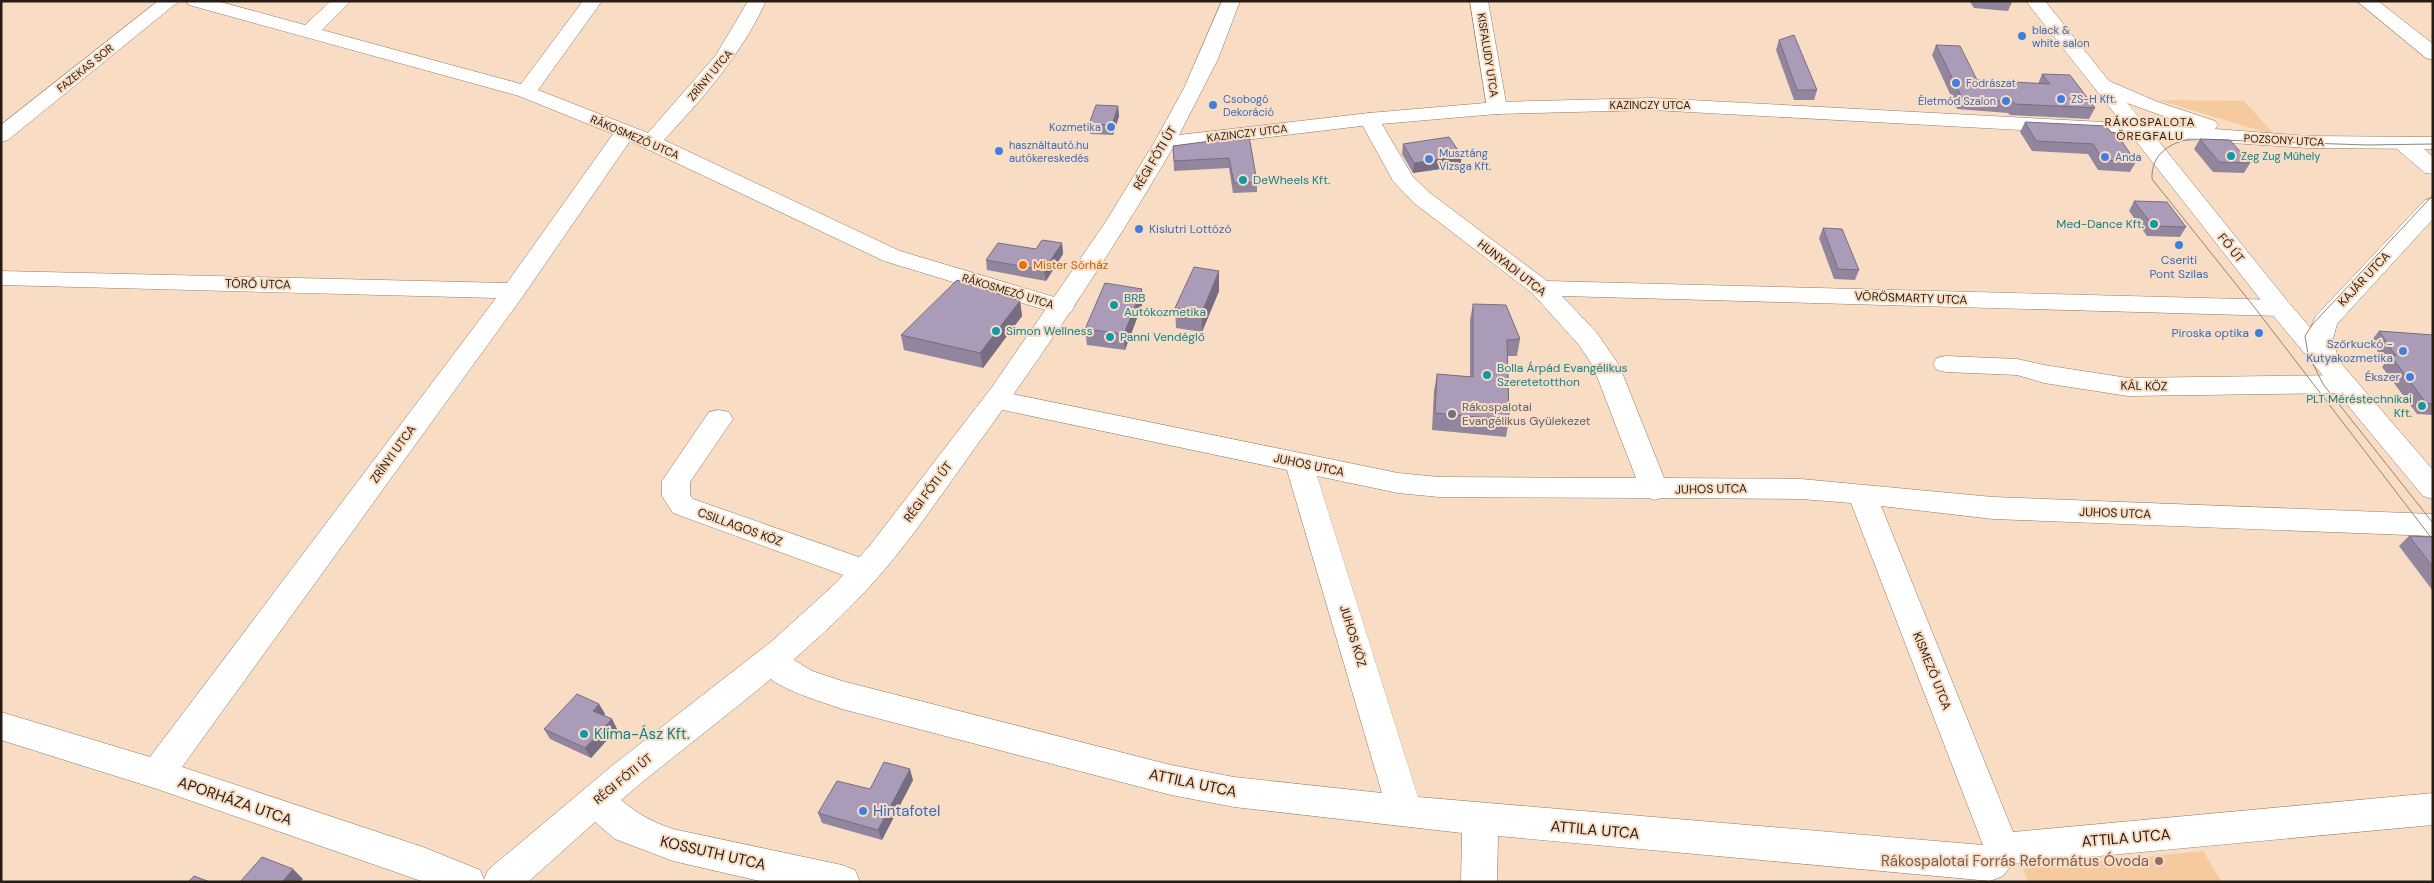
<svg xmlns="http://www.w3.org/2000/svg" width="2434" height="883" viewBox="0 0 2434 883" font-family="'DM Sans',sans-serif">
<rect width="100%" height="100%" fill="#f8ddc4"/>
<!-- green -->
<g fill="#f5ca9f">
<path d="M 2158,100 L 2244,101 L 2273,133 L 2268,133 Z"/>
<path d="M 2203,851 L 2222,882 L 2028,882 L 2023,869 Z"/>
</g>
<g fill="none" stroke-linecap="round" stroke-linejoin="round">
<defs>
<g id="street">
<path d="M 158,1 L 179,1 L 8,140 L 1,142 L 1,125 Z"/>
<path d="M 186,1 L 217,1 L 305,25 L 331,1 L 351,1 L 322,30 L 521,84 L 583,1 L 602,1 L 538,90 L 648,133 L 716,55 L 748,1 L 766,1 C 741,55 704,97 664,140 L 900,251 L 1071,302 L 1074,307 L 1071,312 L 1062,315 L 884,261 L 630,141 L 523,296 L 182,767 L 423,847 L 480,870 L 485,882 L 424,882 L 157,789 L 1,740 L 1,712 L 150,757 L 496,298 L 1,285 L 1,271 L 507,283 L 613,134 L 519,96 L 189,5 Z"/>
<path d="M 1470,1 L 1488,1 L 1507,108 L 1504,112 L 1497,114 L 1490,112 L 1487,108 Z"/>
<path d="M 2357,1 L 2378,1 L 2433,44 L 2433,60 L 2426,58 Z"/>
<path d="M 1369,113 L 1376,115 L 1379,119 L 1413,177 L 1430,193 L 1547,281 L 2280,300 L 2289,303 L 2292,308 L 2289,313 L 2280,316 L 1562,296 L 1597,333 L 1619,365 L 1664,478 L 1801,479 L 1993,497 L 2433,514 L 2433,536 L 1993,519 L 1881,506 L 2013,832 L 2433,793 L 2433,825 L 2012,864 L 2003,876 L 1990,881 L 1498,836 L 1497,882 L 1461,882 L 1462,833 L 1234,807 L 1171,795 L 842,709 C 815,699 768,688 754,661 L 759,652 L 770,648 L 781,652 L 812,671 L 842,681 L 1171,765 L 1234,777 L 1382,793 L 1287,470 L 998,409 L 989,406 L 985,400 L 989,394 L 998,391 L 1398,473 L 1439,477 L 1636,478 L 1593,366 L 1579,345 L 1532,293 L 1414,203 L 1393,181 L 1359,119 L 1362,115 ZM 1317,476 L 1398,493 L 1439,497 L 1649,498 L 1655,500 L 1661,498 L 1801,499 L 1851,503 L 1983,845 L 1418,797 Z"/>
<path d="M 2405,138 L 2413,139 L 2433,157 L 2433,174 L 2425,173 L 2397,149 L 2394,144 L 2397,139 Z"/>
<path d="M 2433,198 L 2433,219 L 2337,324 L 2333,339 L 2339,363 L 2335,369 L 2326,371 L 2317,369 C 2307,353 2306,333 2316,316 L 2425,200 Z"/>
<path d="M 1946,356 L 2017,359 L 2044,365 L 2128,378 L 2345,375 L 2354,378 L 2358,384 L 2354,390 L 2345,393 L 2128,396 L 2044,383 L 2017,375 L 1946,372 L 1937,370 L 1933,364 L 1937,358 Z"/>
<path d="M 719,410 L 729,412 L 733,419 L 690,482 L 690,495 L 693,499 L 876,563 L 880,571 L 876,579 L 865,583 L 854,579 L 673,513 L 662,496 L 662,481 L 709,412 Z"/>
</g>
<path id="secondary" d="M 1222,1 L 1240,1 L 1218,59 L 1179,135 L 1369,113 L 1497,102 L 1652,98 L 2122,123 L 2026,1 L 2045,1 L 2109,81 L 2158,102 L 2215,121 L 2218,125 L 2215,129 L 2308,136 L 2433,137 L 2433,149 L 2308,148 L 2156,138 L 2289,303 L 2433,470 L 2433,499 L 2423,496 L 2271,313 L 2132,136 L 1652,110 L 1497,114 L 1369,125 L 1172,149 C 1110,256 1040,359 967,459 C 932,508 898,559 855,602 C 783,676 699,734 621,800 C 638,814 652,822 673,829 L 842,865 L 855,870 L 860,882 L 764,882 L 673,861 L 615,839 L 595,822 L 528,882 L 483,882 L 488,870 L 613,765 L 772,641 L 836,583 L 871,544 L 992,387 L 1105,223 L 1154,143 L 1184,88 ZM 2127,103 L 2197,128 L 2145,125 Z"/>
</defs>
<!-- street casing -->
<use href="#street" stroke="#917962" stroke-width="1"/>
<!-- secondary casing -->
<use href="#secondary" stroke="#917962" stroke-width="1"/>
<!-- street -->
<use href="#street" fill="#fff" fill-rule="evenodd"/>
<!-- secondary -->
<use href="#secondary" fill="#fff" fill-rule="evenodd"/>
<!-- tram -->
<g stroke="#958271" stroke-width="1">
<path d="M 2433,144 L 2367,145 L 2189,139 C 2168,144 2151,155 2152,179 L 2255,308 L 2433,540"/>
<path d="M 2433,195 L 2312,325 L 2305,336 L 2308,354 L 2323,384 L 2433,523"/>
</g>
</g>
<!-- wall -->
<g fill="#92869f">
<path d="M 1962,1 L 2012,1 L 2012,2 L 2008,11 L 1974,8 L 1970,2 Z"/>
<path d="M 1779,40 L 1817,90 L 1814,100 L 1794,100 L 1776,50 Z"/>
<path d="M 1936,45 L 1977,80 L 2038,84 L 2042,74 L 2095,108 L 2089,119 L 2010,115 L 2008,113 L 1957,109 L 1932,55 Z"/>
<path d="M 1118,106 L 1119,116 L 1113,135 L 1090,134 L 1089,124 Z"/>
<path d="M 2025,122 L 2111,132 L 2136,162 L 2130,172 L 2098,170 L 2088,154 L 2032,151 L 2020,132 Z"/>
<path d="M 1249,136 L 1257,182 L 1257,192 L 1233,193 L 1229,168 L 1174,171 L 1173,146 Z"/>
<path d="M 2200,139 L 2250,163 L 2244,173 L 2213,172 L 2194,149 Z"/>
<path d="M 1403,144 L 1462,156 L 1460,166 L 1413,173 L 1402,154 Z"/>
<path d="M 2134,201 L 2186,227 L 2180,237 L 2147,236 L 2129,211 Z"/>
<path d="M 1823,228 L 1859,270 L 1855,280 L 1834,279 L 1819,238 Z"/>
<path d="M 1062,243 L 1063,254 L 1046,281 L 987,270 L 986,260 Z"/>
<path d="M 1219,271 L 1219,291 L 1202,332 L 1176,328 L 1175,308 Z"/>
<path d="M 1020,301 L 1022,316 L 983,368 L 904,350 L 901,335 Z"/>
<path d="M 1473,304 L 1520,339 L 1517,356 L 1508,356 L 1509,420 L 1506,437 L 1432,430 L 1434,391 L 1437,374 L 1470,377 L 1470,320 Z"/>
<path d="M 1142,305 L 1125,350 L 1087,345 L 1085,329 Z"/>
<path d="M 2379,331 L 2433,335 L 2433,415 L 2417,414 L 2382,367 L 2385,363 L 2371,341 Z"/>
<path d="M 2409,536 L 2433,537 L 2433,591 L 2399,546 Z"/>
<path d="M 599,704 L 605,714 L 604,715 L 612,719 L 617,729 L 591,758 L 550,739 L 544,729 Z"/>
<path d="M 913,780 L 882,840 L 822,823 L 818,813 L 870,789 Z"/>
</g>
<!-- shaded-wall -->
<g fill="#776d82">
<path d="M 1118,106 L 1119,116 L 1113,135 L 1112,125 Z"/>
<path d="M 1462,156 L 1460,166 L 1413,173 L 1414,163 Z"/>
<path d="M 1062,243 L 1063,254 L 1046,281 L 1044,270 Z"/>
<path d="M 1219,271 L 1219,291 L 1202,332 L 1202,312 Z"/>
<path d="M 1142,289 L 1142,305 L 1125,350 L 1124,334 Z"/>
<path d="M 1020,301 L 1022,316 L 983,368 L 980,353 Z"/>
<path d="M 599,704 L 605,714 L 599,721 L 593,711 Z"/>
<path d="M 612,719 L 617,729 L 591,758 L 585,748 Z"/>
<path d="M 910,769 L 913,780 L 882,840 L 878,830 Z"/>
<path d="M 293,869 L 303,879 L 300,882 L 282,882 Z"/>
</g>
<!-- building -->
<g fill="#aa9cb9" stroke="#776d82">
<path d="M 1794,35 L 1817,90 L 1797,90 L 1779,40 Z"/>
<path d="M 1936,45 L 1960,46 L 1977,80 L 2050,84 L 2042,74 L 2070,75 L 2095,108 L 2015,104 L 2013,102 L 1962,98 Z"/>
<path d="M 1096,105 L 1118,106 L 1112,125 L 1089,124 Z"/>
<path d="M 2025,122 L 2106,126 L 2111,132 L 2116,133 L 2136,162 L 2103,160 L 2093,144 L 2036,141 Z"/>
<path d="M 1249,136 L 1257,182 L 1234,183 L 1229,158 L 1174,161 L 1173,146 Z"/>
<path d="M 1449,137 L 1462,156 L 1414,163 L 1403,144 Z"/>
<path d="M 2200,139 L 2230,140 L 2250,163 L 2219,162 Z"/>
<path d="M 2134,201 L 2167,202 L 2186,227 L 2153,226 Z"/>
<path d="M 1823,228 L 1842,229 L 1859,270 L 1838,269 Z"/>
<path d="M 1042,240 L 1062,243 L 1044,270 L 986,260 L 998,243 L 1036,249 Z"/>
<path d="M 1194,267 L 1219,271 L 1202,312 L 1175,308 Z"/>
<path d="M 957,280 L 1020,301 L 980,353 L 901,335 Z"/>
<path d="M 1105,283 L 1142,289 L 1124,334 L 1085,329 Z"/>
<path d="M 1473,304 L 1506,305 L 1520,339 L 1507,340 L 1509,420 L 1435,413 L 1437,374 L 1473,377 Z"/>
<path d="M 2379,331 L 2433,335 L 2433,404 L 2426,403 L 2391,356 L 2396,356 Z"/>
<path d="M 2409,536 L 2433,537 L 2433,567 Z"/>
<path d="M 577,694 L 599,704 L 593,711 L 612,719 L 585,748 L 544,729 Z"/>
<path d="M 884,762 L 910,769 L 878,830 L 818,813 L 837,781 L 870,789 Z"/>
<path d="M 262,857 L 293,869 L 282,882 L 240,882 Z"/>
<path d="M 194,876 L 210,882 L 188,882 Z"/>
</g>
<!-- markers -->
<g fill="#3f7fe0" stroke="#f8ddc4" stroke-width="2">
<circle cx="2022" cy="36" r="5"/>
<circle cx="1956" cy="83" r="5"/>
<circle cx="2061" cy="99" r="5"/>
<circle cx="2006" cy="101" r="5"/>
<circle cx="1213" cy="105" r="5"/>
<circle cx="1111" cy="127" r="5"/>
<circle cx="999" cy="151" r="5"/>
<circle cx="2105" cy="157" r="5"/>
<circle cx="1429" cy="159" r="5"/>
<circle cx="1139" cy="229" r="5"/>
<circle cx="2179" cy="245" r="5"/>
<circle cx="2259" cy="333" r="5"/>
<circle cx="2403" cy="351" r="5"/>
<circle cx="2410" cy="377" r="5"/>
<circle cx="863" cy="811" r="5"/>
</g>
<g fill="#0f9aa8" stroke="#f8ddc4" stroke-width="2">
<circle cx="2231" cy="156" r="5"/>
<circle cx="1243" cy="180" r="5"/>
<circle cx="2154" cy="224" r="5"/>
<circle cx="1114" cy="305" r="5"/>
<circle cx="996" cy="331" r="5"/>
<circle cx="1110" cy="337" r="5"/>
<circle cx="1487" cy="375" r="5"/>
<circle cx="2422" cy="406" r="5"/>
<circle cx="584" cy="734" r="5"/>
</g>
<circle fill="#e8710a" stroke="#f8ddc4" stroke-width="2" cx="1023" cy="265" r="5"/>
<circle fill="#6b7280" stroke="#f8ddc4" stroke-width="2" cx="1452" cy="414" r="5"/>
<circle fill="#8d6e63" stroke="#f8ddc4" stroke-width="2" cx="2159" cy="861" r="5"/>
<g text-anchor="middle" stroke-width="4" stroke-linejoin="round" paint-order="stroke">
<!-- far-shop labels -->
<g font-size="11" fill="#366cbe" stroke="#f8ddc4" text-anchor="start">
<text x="2032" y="34">black &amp;<tspan x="2032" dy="13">white salon</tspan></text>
<text x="1966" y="87">Fodrászat</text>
<text x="1223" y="103">Csobogó<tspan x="1223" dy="13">Dekoráció</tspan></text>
<text x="2071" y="103">ZS-H Kft.</text>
<text x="1996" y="105" text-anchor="end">Életmód Szalon</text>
<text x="1101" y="131" text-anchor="end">Kozmetika</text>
<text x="1009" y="149">használtautó.hu<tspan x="1009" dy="13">autókereskedés</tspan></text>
<text x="1439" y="157">Musztáng<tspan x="1439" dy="13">Vizsga Kft.</tspan></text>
<text x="2115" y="161">Anda</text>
</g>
<!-- far-street labels -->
<g font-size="11" fill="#261c13" stroke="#f8ddc4">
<text transform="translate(1488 55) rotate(81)" y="4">KISFALUDY UTCA</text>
<text transform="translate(85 68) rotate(-39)" y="4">FAZEKAS SOR</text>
<text transform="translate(710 75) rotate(-50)" y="4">ZRÍNYI UTCA</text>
<text x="1650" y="109">KAZINCZY UTCA</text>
<text transform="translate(1247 133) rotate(-7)" y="4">KAZINCZY UTCA</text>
<text transform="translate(635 137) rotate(23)" y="4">RÁKOSMEZŐ UTCA</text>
<text transform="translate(2284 140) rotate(3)" y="4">POZSONY UTCA</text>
<text transform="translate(1008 291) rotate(17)" y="4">RÁKOSMEZŐ UTCA</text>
</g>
<!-- far-culture labels -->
<g font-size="11" fill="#0d838f" stroke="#f8ddc4" text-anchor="start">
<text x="2241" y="160">Zeg Zug Műhely</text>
</g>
<!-- far-quarter labels -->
<g font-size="12" letter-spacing="1" fill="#261c13" stroke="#f8ddc4">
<text x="2150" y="126">RÁKOSPALOTA<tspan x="2150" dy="14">ÖREGFALU</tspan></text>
</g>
<!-- street labels -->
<g font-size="12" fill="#261c13" stroke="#f8ddc4">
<text transform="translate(1155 158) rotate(-59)" y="4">RÉGI FÓTI ÚT</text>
<text transform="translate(2231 248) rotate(51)" y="4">FŐ ÚT</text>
<text transform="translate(1512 268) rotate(38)" y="4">HUNYADI UTCA</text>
<text transform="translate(2364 279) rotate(-47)" y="4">KAJÁR UTCA</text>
<text transform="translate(258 284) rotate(1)" y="4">TÖRŐ UTCA</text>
<text transform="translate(1911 298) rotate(2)" y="4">VÖRÖSMARTY UTCA</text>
<text transform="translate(2144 386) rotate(1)" y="4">KÁL KÖZ</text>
<text transform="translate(393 454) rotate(-54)" y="4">ZRÍNYI UTCA</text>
<text transform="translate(1309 465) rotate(12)" y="4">JUHOS UTCA</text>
<text transform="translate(1711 489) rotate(-1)" y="4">JUHOS UTCA</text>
<text transform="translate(928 492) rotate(-53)" y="4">RÉGI FÓTI ÚT</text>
<text transform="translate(2115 513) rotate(2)" y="4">JUHOS UTCA</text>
<text transform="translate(740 527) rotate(20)" y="4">CSILLAGOS KÖZ</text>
<text transform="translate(1353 636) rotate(73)" y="4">JUHOS KÖZ</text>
<text transform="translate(1932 671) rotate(68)" y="4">KISMEZŐ UTCA</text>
<text transform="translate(623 779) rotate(-39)" y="4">RÉGI FÓTI ÚT</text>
</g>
<!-- culture labels -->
<g font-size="12" fill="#0d838f" stroke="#f8ddc4" text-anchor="start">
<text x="1253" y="184">DeWheels Kft.</text>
<text x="2144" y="228" text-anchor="end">Med-Dance Kft.</text>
<text x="1124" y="302">BRB<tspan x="1124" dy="14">Autókozmetika</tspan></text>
<text x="1006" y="335">Simon Wellness</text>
<text x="1120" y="341">Panni Vendéglő</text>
<text x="1497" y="372">Bolla Árpád Evangélikus<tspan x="1497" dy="14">Szeretetotthon</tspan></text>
<text x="2412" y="403" text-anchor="end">PLT Méréstechnikai<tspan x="2412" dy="14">Kft.</tspan></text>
</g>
<!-- shop labels -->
<g font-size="12" fill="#366cbe" stroke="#f8ddc4" text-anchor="end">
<text x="1149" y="233" text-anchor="start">Kislutri Lottózó</text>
<text x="2179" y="264" text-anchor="middle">Cseriti<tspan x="2179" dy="14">Pont Szilas</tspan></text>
<text x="2249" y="337">Piroska optika</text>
<text x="2393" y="348">Szőrkuckó -<tspan x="2393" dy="14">Kutyakozmetika</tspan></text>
<text x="2400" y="381">Ékszer</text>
</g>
<!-- food labels -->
<g font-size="12" fill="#c56008" stroke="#f8ddc4" text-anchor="start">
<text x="1033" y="269">Mister Sörház</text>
</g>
<!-- worship labels -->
<g font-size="12" fill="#5b616d" stroke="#f8ddc4" text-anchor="start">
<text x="1462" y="411">Rákospalotai<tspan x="1462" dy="14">Evangélikus Gyülekezet</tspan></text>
</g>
<!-- near-culture labels -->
<g font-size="15" fill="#0d838f" stroke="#f8ddc4" text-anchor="start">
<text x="594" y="739">Klíma-Ász Kft.</text>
</g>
<!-- near-street labels -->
<g font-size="15" fill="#261c13" stroke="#f8ddc4">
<text transform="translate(1193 783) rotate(12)" y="5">ATTILA UTCA</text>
<text transform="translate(235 801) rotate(19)" y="5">APORHÁZA UTCA</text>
<text transform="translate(1595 830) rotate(5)" y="5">ATTILA UTCA</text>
<text transform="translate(2126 838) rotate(-5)" y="5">ATTILA UTCA</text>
<text transform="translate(713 853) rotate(13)" y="5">KOSSUTH UTCA</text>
</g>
<!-- near-shop labels -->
<g font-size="15" fill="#366cbe" stroke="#f8ddc4" text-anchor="start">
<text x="873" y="816">Hintafotel</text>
</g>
<!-- near-education labels -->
<g font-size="15" fill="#785e54" stroke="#f8ddc4" text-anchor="end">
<text x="2149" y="866">Rákospalotai Forrás Református Óvoda</text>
</g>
</g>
<!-- border -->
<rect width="2434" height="883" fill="none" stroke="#261c13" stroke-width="5"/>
</svg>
